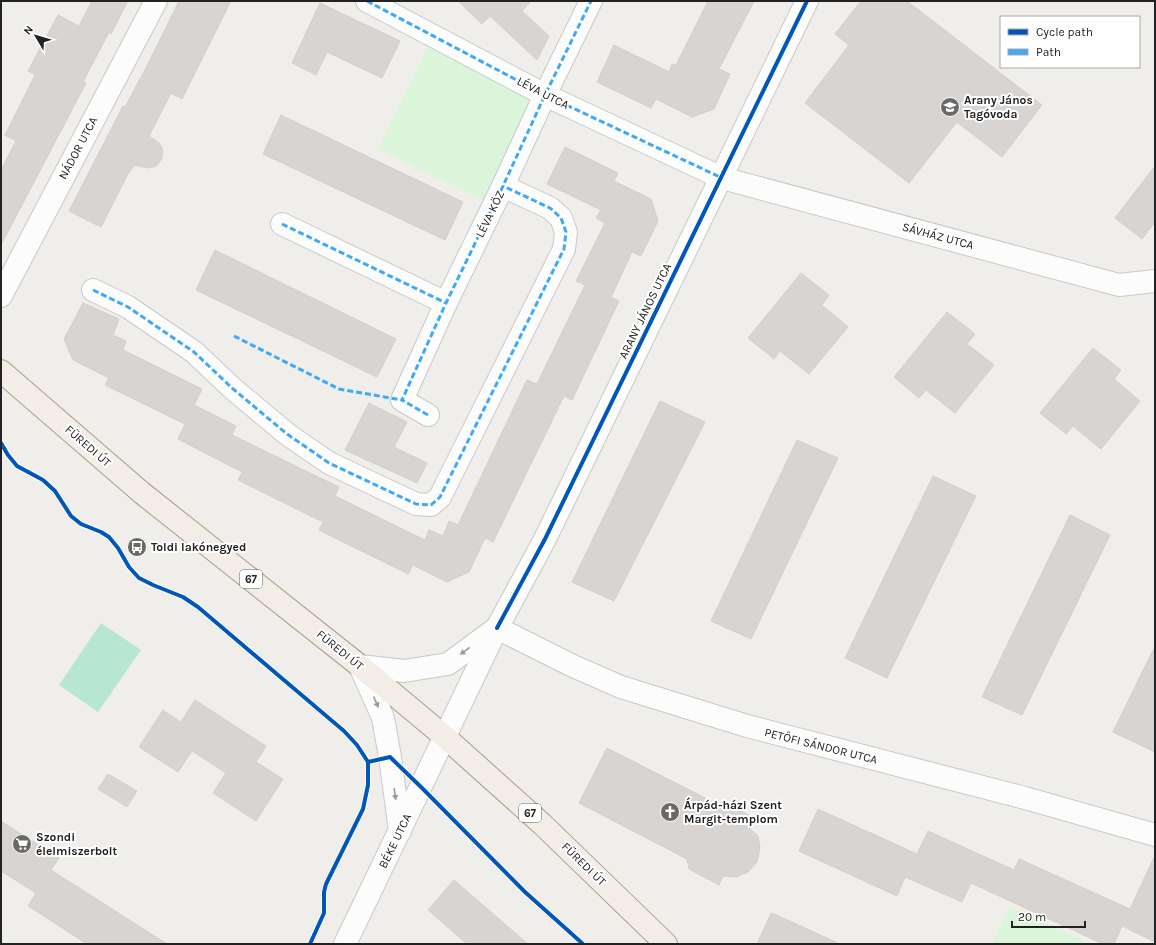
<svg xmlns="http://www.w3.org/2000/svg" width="1156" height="945" viewBox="0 0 1156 945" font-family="Karla,sans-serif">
<rect width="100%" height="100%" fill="#f0eeeb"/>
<!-- park -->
<g fill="#daf5da">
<path d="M 433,36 L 545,95 L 494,205 L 378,149 Z"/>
<path d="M 1009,907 L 1086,942 L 1085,944 L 992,944 Z"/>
</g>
<!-- pitch -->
<path fill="#b7e6d2" d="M 101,623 L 141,650 L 98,712 L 59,685 Z"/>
<!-- building -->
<g fill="#d7d4d2" stroke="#d3d0cc">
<path d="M 92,1 L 128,1 L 111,34 L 109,32 L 83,82 L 86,83 L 1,245 L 1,170 L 16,141 L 5,135 L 35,75 L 28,71 L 58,15 L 79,26 Z"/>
<path d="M 179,1 L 231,1 L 182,99 L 171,93 L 149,136 L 159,143 L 162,148 L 163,154 L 161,160 L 156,166 L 148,168 L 134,165 L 129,173 L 129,172 L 101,227 L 69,211 L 123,106 L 125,107 L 148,64 Z"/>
<path d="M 458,1 L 531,1 L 522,11 L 549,36 L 537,60 L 490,16 L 482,24 Z"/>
<path d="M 708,1 L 754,1 L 719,69 L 730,74 L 714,109 L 692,117 L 656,99 L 651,108 L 597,82 L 614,45 L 669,72 L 672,64 L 676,65 Z"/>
<path d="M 861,1 L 907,1 L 1042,105 L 1002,157 L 957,122 L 909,183 L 805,103 L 849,45 L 835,34 Z"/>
<path d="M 320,3 L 400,41 L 382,78 L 327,52 L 316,75 L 292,63 Z"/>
<path d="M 281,115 L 463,202 L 445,240 L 263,154 Z"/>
<path d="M 565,147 L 618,173 L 614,181 L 651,199 L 658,221 L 641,256 L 632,252 L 611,297 L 619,301 L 572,400 L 564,396 L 493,542 L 485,538 L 469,572 L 447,582 L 413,565 L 408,574 L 319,530 L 323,522 L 238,480 L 242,472 L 178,439 L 185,424 L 105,385 L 109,378 L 73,360 L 64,339 L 83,303 L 119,319 L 113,335 L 126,341 L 123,350 L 202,389 L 194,405 L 236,426 L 232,435 L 339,487 L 335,496 L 425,540 L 429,530 L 443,536 L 449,521 L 458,525 L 527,380 L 537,384 L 585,285 L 576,281 L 605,223 L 596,218 L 601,210 L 547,184 Z"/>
<path d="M 1155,166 L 1155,222 L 1142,239 L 1115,218 Z"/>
<path d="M 215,250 L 396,339 L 377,377 L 196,290 Z"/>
<path d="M 801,273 L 829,295 L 822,305 L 848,327 L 809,374 L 780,351 L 774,359 L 748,338 Z"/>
<path d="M 947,312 L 975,334 L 967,344 L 994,365 L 955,413 L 926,390 L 919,398 L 894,377 Z"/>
<path d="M 1093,348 L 1121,370 L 1114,379 L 1140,401 L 1101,449 L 1073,426 L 1066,434 L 1040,413 Z"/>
<path d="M 660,401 L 705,422 L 614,601 L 572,582 Z"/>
<path d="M 369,403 L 407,422 L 394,447 L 427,463 L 417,483 L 345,450 Z"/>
<path d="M 797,440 L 838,458 L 751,639 L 711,621 Z"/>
<path d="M 933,476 L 976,496 L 887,678 L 845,658 Z"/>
<path d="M 1070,515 L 1110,535 L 1022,715 L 982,697 Z"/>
<path d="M 1155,646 L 1155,752 L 1113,732 Z"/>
<path d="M 195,700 L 266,746 L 256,762 L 283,779 L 256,821 L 213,793 L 226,773 L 192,751 L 178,772 L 139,747 L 163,710 L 181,722 Z"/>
<path d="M 607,748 L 721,806 L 729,804 L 754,818 L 749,828 L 758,836 L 760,848 L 757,862 L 748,872 L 736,877 L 723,876 L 719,885 L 689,869 L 687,859 L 579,803 Z"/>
<path d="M 108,774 L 137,791 L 127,807 L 98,789 Z"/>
<path d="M 818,809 L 917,854 L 928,831 L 1014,870 L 1019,859 L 1130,909 L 1155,855 L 1155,942 L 1122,926 L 1114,944 L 1103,944 L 971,883 L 962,902 L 905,877 L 897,896 L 799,851 Z"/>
<path d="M 1,821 L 59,858 L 51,870 L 167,944 L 87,944 L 28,906 L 36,893 L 1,871 Z"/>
<path d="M 454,880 L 528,944 L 467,944 L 428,910 Z"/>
<path d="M 771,913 L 781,917 L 840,944 L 757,944 Z"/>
</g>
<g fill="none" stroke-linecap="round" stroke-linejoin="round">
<defs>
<g id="minor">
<path d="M 367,1 L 545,95 L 722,178 L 1119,285 L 1155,281"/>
<path d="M 282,224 L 446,303"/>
<path d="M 93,290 L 128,307 L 194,352 L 232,388 L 287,434 L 329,463 L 416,504 L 431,505 L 440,497 L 564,249 L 566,232 L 561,218 L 550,208 L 503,186"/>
<path d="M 1,296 L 156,1"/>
<path d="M 428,415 L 402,400 L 446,303 L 503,186 L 545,95 L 591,1"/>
<path d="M 497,628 L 573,666 L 621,687 L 747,726 L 1025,798 L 1155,835"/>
<path d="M 360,666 L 383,718 L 390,757 L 400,831"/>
<path d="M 360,666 L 404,671 L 448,664 L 494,630"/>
<path d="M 345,944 L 497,628 L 545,539 L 807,1"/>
</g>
<path id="major" d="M 1,371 L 142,493 L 360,666 L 445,737 L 542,824 L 666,944"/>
</defs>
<!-- minor casing -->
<use href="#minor" stroke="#c9c8c7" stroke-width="24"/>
<!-- major casing -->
<use href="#major" stroke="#a79c86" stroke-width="24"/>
<!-- minor -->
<use href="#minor" stroke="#fdfcfc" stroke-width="22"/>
<!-- major -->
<use href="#major" stroke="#f3ede7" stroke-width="22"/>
<!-- quiet -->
<g stroke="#3fa9f5" stroke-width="3" stroke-dasharray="6 3" stroke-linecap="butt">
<path d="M 367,1 L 545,95 L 722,178"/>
<path d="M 282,224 L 446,303"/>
<path d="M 93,290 L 128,307 L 194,352 L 232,388 L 287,434 L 329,463 L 416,504 L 431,505 L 440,497 L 564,249 L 566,232 L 561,218 L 550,208 L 503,186"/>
<path d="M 234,336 L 339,389 L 402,400"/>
<path d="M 428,415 L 402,400 L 446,303 L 503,186 L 545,95 L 591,1"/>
</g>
<defs>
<g id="cycleway">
<path d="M 1,443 L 8,455 L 17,466 L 43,480 L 55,491 L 71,516 L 81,524 L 101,532 L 109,537 L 118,548 L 129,567 L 139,578 L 153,585 L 183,597 L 198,607 L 344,731 L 357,745 L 368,762 L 368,785 L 363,809 L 326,884 L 324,892 L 324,913 L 310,944"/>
<path d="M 497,628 L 545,539 L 807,1"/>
<path d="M 368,762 L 390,757 L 421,787 L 525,892 L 583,944"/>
</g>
</defs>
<!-- cycleway casing -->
<use href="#cycleway" stroke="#fff" stroke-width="6"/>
<!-- cycleway -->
<use href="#cycleway" stroke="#0057b8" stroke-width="4"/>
</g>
<!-- one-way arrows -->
<defs><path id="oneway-solid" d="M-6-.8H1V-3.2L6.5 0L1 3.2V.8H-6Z"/></defs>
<g fill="#9a9a9a">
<use href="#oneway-solid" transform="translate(465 651) rotate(144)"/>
<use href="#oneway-solid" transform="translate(376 702) rotate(66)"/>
<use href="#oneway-solid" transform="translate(395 794) rotate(82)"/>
</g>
<!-- icons -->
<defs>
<symbol id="school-disc" viewBox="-11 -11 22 22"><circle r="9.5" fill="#6a6968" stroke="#fff"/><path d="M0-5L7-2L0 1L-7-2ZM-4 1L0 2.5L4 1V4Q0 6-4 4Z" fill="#fff"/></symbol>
<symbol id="bus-disc" viewBox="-11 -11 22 22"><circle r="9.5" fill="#6a6968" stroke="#fff"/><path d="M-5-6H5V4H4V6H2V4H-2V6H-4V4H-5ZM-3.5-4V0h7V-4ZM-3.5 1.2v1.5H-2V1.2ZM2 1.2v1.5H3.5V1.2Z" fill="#fff"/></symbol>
<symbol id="church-disc" viewBox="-11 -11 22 22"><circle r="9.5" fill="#6a6968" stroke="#fff"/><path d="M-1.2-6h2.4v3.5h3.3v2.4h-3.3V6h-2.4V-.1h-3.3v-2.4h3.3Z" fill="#fff"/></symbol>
<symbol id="supermarket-disc" viewBox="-11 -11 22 22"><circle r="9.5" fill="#6a6968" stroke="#fff"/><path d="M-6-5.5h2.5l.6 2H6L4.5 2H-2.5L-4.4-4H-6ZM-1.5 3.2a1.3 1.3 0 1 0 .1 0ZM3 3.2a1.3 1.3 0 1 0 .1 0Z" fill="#fff"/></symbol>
</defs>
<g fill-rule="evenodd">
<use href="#school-disc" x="939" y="96" width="22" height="22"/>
<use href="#bus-disc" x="126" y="536" width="22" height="22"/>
<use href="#church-disc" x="659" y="801" width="22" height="22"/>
<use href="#supermarket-disc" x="11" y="833" width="22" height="22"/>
</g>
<g text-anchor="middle" stroke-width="4" stroke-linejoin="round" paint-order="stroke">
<!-- shield labels -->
<g fill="#fff" stroke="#646464" stroke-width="1">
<rect x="240" y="570" width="22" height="18" rx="3"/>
<rect x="519" y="804" width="22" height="18" rx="3"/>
</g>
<g font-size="11" font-weight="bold" fill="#222">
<text x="251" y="583">67</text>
<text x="530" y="817">67</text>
</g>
<!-- street labels -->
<g font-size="12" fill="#222" stroke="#fff">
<text transform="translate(543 93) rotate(27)" y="4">LÉVA UTCA</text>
<text transform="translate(78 148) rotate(-62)" y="4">NÁDOR UTCA</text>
<text transform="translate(490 214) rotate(-64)" y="4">LÉVA KÖZ</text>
<text transform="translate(938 236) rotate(15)" y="4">SÁVHÁZ UTCA</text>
<text transform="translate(645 311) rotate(-64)" y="4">ARANY JÁNOS UTCA</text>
<text transform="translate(88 446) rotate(41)" y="4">FÜREDI ÚT</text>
<text transform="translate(340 650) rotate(39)" y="4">FÜREDI ÚT</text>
<text transform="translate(821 746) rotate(14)" y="4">PETŐFI SÁNDOR UTCA</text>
<text transform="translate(395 841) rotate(-64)" y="4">BÉKE UTCA</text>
<text transform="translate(584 864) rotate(44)" y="4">FÜREDI ÚT</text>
</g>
<!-- poi labels -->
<g font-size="12" font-weight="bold" fill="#222" stroke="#fff" text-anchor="start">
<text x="964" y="104">Arany János<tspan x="964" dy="14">Tagóvoda</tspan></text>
<text x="151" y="551">Toldi lakónegyed</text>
<text x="684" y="809">Árpád-házi Szent<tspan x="684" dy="14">Margit-templom</tspan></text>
<text x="36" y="841">Szondi<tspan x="36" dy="14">élelmiszerbolt</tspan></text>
</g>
</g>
<!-- border -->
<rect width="1156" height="945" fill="none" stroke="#222222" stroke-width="4"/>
<!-- legend -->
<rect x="1000" y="16" width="140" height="52" fill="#ffffff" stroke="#a7a7a7"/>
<rect x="1008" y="29" width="20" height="6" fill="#0057b8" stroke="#a7a7a7"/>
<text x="1036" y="36" font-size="12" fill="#222222">Cycle path</text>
<rect x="1008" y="49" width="20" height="6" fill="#3fa9f5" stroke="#a7a7a7"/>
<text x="1036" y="56" font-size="12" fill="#222222">Path</text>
<!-- north arrow -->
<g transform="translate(36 36) rotate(308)" stroke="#ffffff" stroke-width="3" paint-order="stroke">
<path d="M0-3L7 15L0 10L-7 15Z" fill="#222222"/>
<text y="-6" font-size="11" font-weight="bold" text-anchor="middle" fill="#222222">N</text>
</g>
<!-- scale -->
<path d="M1012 921v6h73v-6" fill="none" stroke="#222222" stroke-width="2"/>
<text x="1018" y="921" font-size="12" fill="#222222" stroke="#ffffff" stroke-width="3" paint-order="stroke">20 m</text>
</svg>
